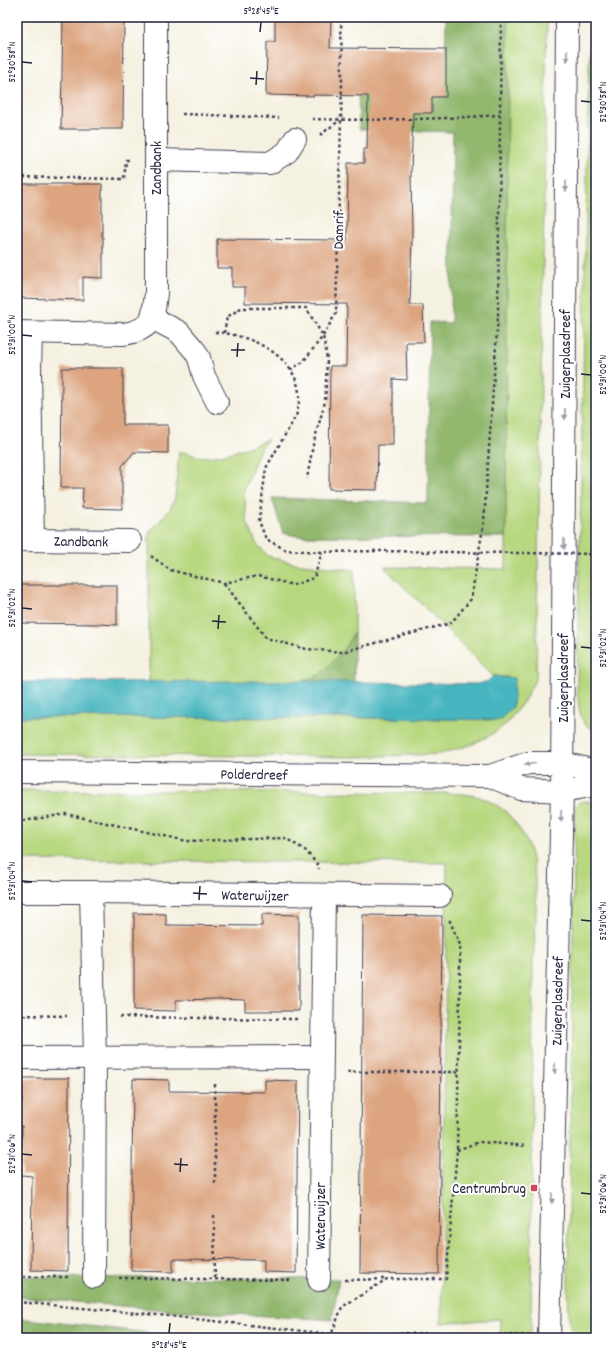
<svg xmlns="http://www.w3.org/2000/svg" width="613" height="1355" viewBox="0 0 613 1355" font-family="Dekko,sans-serif">
<rect width="100%" height="100%" fill="#fff"/>
<filter id="ink" filterUnits="userSpaceOnUse"><feTurbulence type="fractalNoise" baseFrequency=".025" numOctaves="2"/><feDisplacementMap in="SourceGraphic" scale="8" xChannelSelector="R" yChannelSelector="G"/><feConvolveMatrix kernelMatrix="1 2 1 2 8 2 1 2 1" color-interpolation-filters="sRGB"/></filter>
<filter id="wash" filterUnits="userSpaceOnUse"><feTurbulence type="fractalNoise" baseFrequency=".012" numOctaves="4" result="noise"/><feDisplacementMap in="SourceGraphic" scale="16" xChannelSelector="R" yChannelSelector="G"/><feGaussianBlur stdDeviation="0.9" result="paint"/><feColorMatrix in="noise" values="0 0 0 0 0 0 0 0 0 0 0 0 0 0 0 0 0 1.4 0 .05"/><feComposite in="paint" operator="in"/></filter>
<g filter="url(#wash)">
<rect width="100%" height="100%" fill="#f5f1e1"/>
<!-- green -->
<g fill="#b8d880" stroke="#6d7d5e">
<path d="M 508,17 L 547,17 L 538,569 L 536,678 L 524,701 L 506,724 L 494,733 L 473,744 L 440,754 L 355,757 L 17,754 L 17,717 L 387,718 L 500,720 L 513,707 L 513,678 L 493,676 L 384,567 L 506,569 Z"/>
<path d="M 590,17 L 596,17 L 596,729 C 593,729 589,728 587,726 C 578,719 578,697 577,686 Z"/>
<path d="M 268,439 L 260,449 L 244,489 L 247,522 L 256,543 L 268,556 L 293,563 L 354,570 L 354,633 L 341,653 L 319,675 L 303,681 L 149,682 L 149,533 L 170,509 L 175,498 L 179,451 C 185,452 191,455 197,456 C 216,460 250,447 268,439 Z"/>
<path d="M 17,790 L 446,793 C 458,794 473,794 485,799 C 491,802 500,807 506,812 C 513,819 525,835 528,845 C 540,877 536,926 533,960 L 531,1338 L 500,1338 L 500,1319 L 441,1323 L 447,863 L 17,860 Z"/>
<path d="M 586,801 L 595,802 L 596,804 L 596,1338 L 572,1338 L 569,1320 L 568,1281 L 575,806 L 579,802 Z"/>
</g>
<!-- forest -->
<g fill="#92b86e" stroke="#5a6d54">
<path d="M 434,17 L 508,17 L 506,537 L 297,536 L 283,533 L 272,498 L 428,503 L 430,322 L 451,323 L 453,132 L 359,129 L 358,87 L 445,88 L 446,18 Z"/>
<path d="M 354,633 L 354,682 L 303,681 L 319,675 L 341,653 Z"/>
<path d="M 17,1277 L 339,1279 L 332,1320 L 167,1310 L 17,1297 Z"/>
<path d="M 17,1318 L 194,1338 L 17,1338 Z"/>
</g>
<!-- water -->
<path fill="#46b5bf" stroke="#346c7d" d="M 493,676 L 514,678 L 513,707 L 500,720 L 387,718 L 17,717 L 17,682 L 303,681 L 478,684 L 488,681 Z"/>
<g id="blocks">
<!-- building -->
<g fill="#dca47f">
<path d="M 63,17 L 124,17 L 123,129 L 61,129 Z"/>
<path d="M 275,17 L 331,18 L 330,48 L 446,49 L 446,97 L 432,97 L 432,113 L 413,113 L 411,173 L 412,236 L 410,305 L 423,305 L 424,342 L 406,342 L 407,380 L 393,379 L 393,445 L 378,445 L 377,490 L 329,489 L 330,366 L 346,366 L 347,304 L 245,303 L 245,287 L 232,287 L 232,268 L 217,268 L 217,239 L 347,240 L 348,163 L 364,163 L 364,149 L 367,149 L 368,96 L 314,95 L 314,96 L 266,95 L 267,42 L 275,42 Z"/>
<path d="M 17,184 L 102,184 L 102,237 L 103,237 L 103,278 L 83,277 L 83,300 L 18,298 L 19,276 L 17,276 Z"/>
<path d="M 62,368 L 123,368 L 123,425 L 168,425 L 168,453 L 134,452 L 122,466 L 122,509 L 82,508 L 83,488 L 61,488 Z"/>
<path d="M 17,585 L 117,585 L 117,625 L 98,624 L 17,623 Z"/>
<path d="M 134,913 L 166,914 L 166,925 L 262,926 L 262,914 L 299,915 L 299,1011 L 245,1011 L 245,1000 L 216,999 L 176,1000 L 176,1011 L 134,1010 Z"/>
<path d="M 363,915 L 442,916 L 439,1274 L 360,1273 Z"/>
<path d="M 22,1078 L 69,1078 L 68,1271 L 31,1270 L 32,1176 L 21,1175 L 22,1126 L 17,1126 L 17,1103 L 22,1103 Z"/>
<path d="M 133,1079 L 169,1080 L 169,1091 L 265,1092 L 265,1080 L 298,1081 L 296,1273 L 264,1272 L 264,1260 L 173,1259 L 173,1272 L 131,1271 Z"/>
</g>
</g>
</g>
<g filter="url(#ink)">
<use href="#blocks" fill-opacity="0" stroke="#424154" stroke-width="1"/>
<g fill="none" stroke-linecap="round" stroke-linejoin="round">
<defs>
<g id="street">
<path d="M 156,160 L 270,163 L 287,152 L 295,139"/>
<path d="M 152,318 L 179,332 L 195,351 L 199,358 L 204,376 L 217,402"/>
<path d="M 17,332 L 124,334 C 153,329 153,319 156,293 L 156,17"/>
<path d="M 31,333 L 30,371 L 33,540"/>
<path d="M 17,540 L 130,541"/>
<path d="M 17,892 L 91,892 L 440,896"/>
<path d="M 91,892 L 95,1058 L 94,1277"/>
<path d="M 17,1058 L 321,1057"/>
<path d="M 319,1280 L 324,896"/>
</g>
<g id="secondary">
<path d="M 17,772 L 490,776 L 528,763 L 562,763 L 596,771"/>
<path d="M 490,776 L 521,789 L 562,791 L 596,785"/>
<path d="M 549,1338 L 562,791 L 567,17"/>
</g>
</defs>
<!-- street casing -->
<use href="#street" stroke="#424154" stroke-width="24"/>
<!-- secondary casing -->
<use href="#secondary" stroke="#424154" stroke-width="24"/>
<!-- path -->
<g stroke="#424154" stroke-width="2.5" stroke-dasharray="3 3" stroke-linecap="butt">
<path d="M 182,114 L 279,118"/>
<path d="M 312,119 C 375,121 438,119 500,115"/>
<path d="M 320,135 L 340,120"/>
<path d="M 17,177 L 124,179 L 126,160 L 129,160"/>
<path d="M 215,332 C 258,335 313,365 296,416 L 266,468 L 259,521 L 266,539 L 286,550 L 322,552 L 379,551 L 444,552"/>
<path d="M 224,333 L 227,317 L 241,308 L 306,308 L 323,336 L 327,359 L 325,402 L 313,445 L 307,479"/>
<path d="M 290,370 L 303,362 L 323,336 L 336,313 L 342,81 L 341,17"/>
<path d="M 151,556 L 170,570 L 224,583 L 258,576 L 293,585 L 314,578 L 322,552"/>
<path d="M 224,583 L 266,638 L 306,649 L 342,652 L 451,623 L 471,599 L 484,521 L 498,316 L 501,17"/>
<path d="M 17,822 L 66,814 L 187,841 L 285,838 L 305,850 L 318,865 L 319,869"/>
<path d="M 17,1015 L 67,1016"/>
<path d="M 120,1017 L 297,1019"/>
<path d="M 347,1072 L 459,1072"/>
<path d="M 457,1150 L 479,1142 L 527,1146"/>
<path d="M 215,1183 L 215,1084"/>
<path d="M 214,1215 L 215,1279"/>
<path d="M 17,1277 L 68,1277"/>
<path d="M 119,1278 L 292,1280"/>
<path d="M 345,1280 L 386,1279"/>
<path d="M 17,1302 L 169,1316 L 356,1337 L 400,1333 L 437,1334"/>
<path d="M 330,1338 L 342,1307 L 387,1279 L 446,1279 L 457,1150 L 460,991 L 460,945 L 449,919"/>
</g>
<!-- street -->
<use href="#street" stroke="#fff" stroke-width="22"/>
<!-- secondary -->
<use href="#secondary" stroke="#fff" stroke-width="22"/>
<!-- path-bridge -->
<g stroke="#424154" stroke-width="2.5" stroke-dasharray="3 3" stroke-linecap="butt">
<path d="M 444,552 L 596,554"/>
<path d="M 437,1334 L 596,1337"/>
</g>
</g>
<!-- one-way arrows -->
<defs><path id="oneway-solid" d="M-6-.8H1V-3.2L6.5 0L1 3.2V.8H-6Z"/></defs>
<g fill="#9c9ca7">
<use href="#oneway-solid" transform="translate(567 56) rotate(90)"/>
<use href="#oneway-solid" transform="translate(566 186) rotate(90)"/>
<use href="#oneway-solid" transform="translate(565 414) rotate(90)"/>
<use href="#oneway-solid" transform="translate(564 544) rotate(90)"/>
<use href="#oneway-solid" transform="translate(530 764) rotate(173)"/>
<use href="#oneway-solid" transform="translate(561 816) rotate(91)"/>
<use href="#oneway-solid" transform="translate(555 1068) rotate(91)"/>
<use href="#oneway-solid" transform="translate(552 1198) rotate(91)"/>
</g>
</g>
<!-- ticks -->
<path fill="none" stroke="#22223b" stroke-width="1.5" d="M 260,32 L 261,22M 22,62 L 32,63M 250,78 L 264,79M 256,85 L 257,71M 581,101 L 591,102M 22,335 L 32,336M 231,350 L 245,350M 237,357 L 238,343M 581,374 L 591,375M 22,608 L 32,609M 212,621 L 226,622M 218,629 L 219,615M 581,647 L 591,648M 22,881 L 32,882M 193,893 L 207,894M 199,900 L 200,886M 581,920 L 591,921M 22,1154 L 32,1155M 174,1164 L 188,1165M 180,1172 L 181,1158M 581,1193 L 591,1194M 169,1333 L 170,1323"/>
<!-- markers -->
<rect fill="#d1495b" stroke="#fff" stroke-width="1.5" x="530" y="1184" width="8" height="8" rx="2"/>
<g text-anchor="middle" stroke-width="4" stroke-linejoin="round" paint-order="stroke">
<!-- street labels -->
<g font-size="15" fill="#22223b" stroke="#fff">
<text transform="translate(156 168) rotate(-90)" y="5">Zandbank</text>
<text transform="translate(338 230) rotate(-89)" y="5">Damrif</text>
<text transform="translate(565 354) rotate(-90)" y="5">Zuigerplasdreef</text>
<text transform="translate(81 541) rotate(1)" y="5">Zandbank</text>
<text transform="translate(563 678) rotate(-90)" y="5">Zuigerplasdreef</text>
<text transform="translate(254 774) rotate(1)" y="5">Polderdreef</text>
<text transform="translate(255 895) rotate(1)" y="5">Waterwijzer</text>
<text transform="translate(557 1001) rotate(-89)" y="5">Zuigerplasdreef</text>
<text transform="translate(320 1216) rotate(-90)" y="5">Waterwijzer</text>
</g>
<!-- poi labels -->
<g font-size="15" fill="#22223b" stroke="#fff" text-anchor="end">
<text x="526" y="1193">Centrumbrug</text>
</g>
</g>
<!-- margin -->
<rect width="613" height="1355" fill="none" stroke="#fff" stroke-width="44"/>
<rect x="22" y="22" width="569" height="1311" fill="none" stroke="#22223b" stroke-width="1.5"/>
<g font-size="10" text-anchor="middle" fill="#22223b">
<text x="261" y="14">5°28'45"E</text>
<text transform="translate(11 62) rotate(-90)" y="4">52°30'58"N</text>
<text transform="translate(602 102) rotate(-90)" y="4">52°30'58"N</text>
<text transform="translate(11 335) rotate(-90)" y="4">52°31'00"N</text>
<text transform="translate(602 375) rotate(-90)" y="4">52°31'00"N</text>
<text transform="translate(11 608) rotate(-90)" y="4">52°31'02"N</text>
<text transform="translate(602 648) rotate(-90)" y="4">52°31'02"N</text>
<text transform="translate(11 881) rotate(-90)" y="4">52°31'04"N</text>
<text transform="translate(602 921) rotate(-90)" y="4">52°31'04"N</text>
<text transform="translate(11 1154) rotate(-90)" y="4">52°31'06"N</text>
<text transform="translate(602 1194) rotate(-90)" y="4">52°31'06"N</text>
<text x="169" y="1348">5°28'45"E</text>
</g>
</svg>
